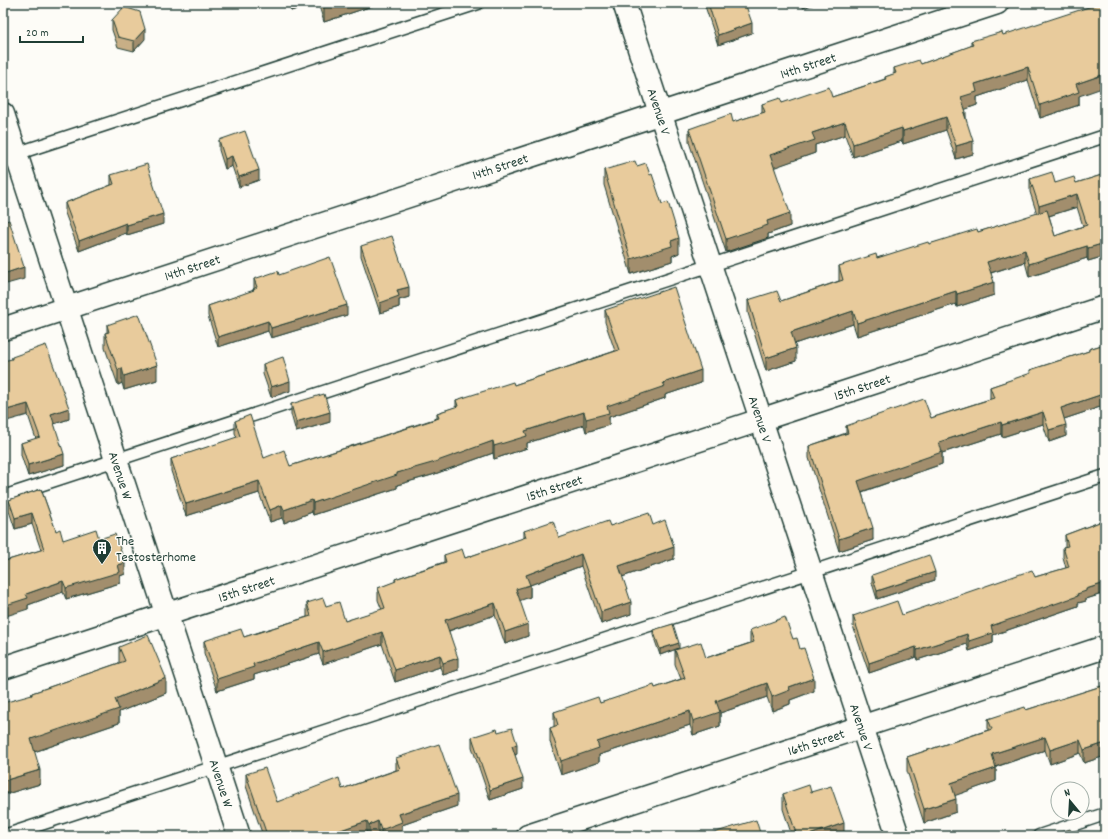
<svg xmlns="http://www.w3.org/2000/svg" width="1108" height="839" viewBox="0 0 1108 839" font-family="Dekko,sans-serif">
<rect width="100%" height="100%" fill="#fdfcf7"/>
<filter id="ink" filterUnits="userSpaceOnUse"><feTurbulence type="fractalNoise" baseFrequency=".025" numOctaves="2"/><feDisplacementMap in="SourceGraphic" scale="8" xChannelSelector="R" yChannelSelector="G"/><feConvolveMatrix kernelMatrix="1 2 1 2 8 2 1 2 1" color-interpolation-filters="sRGB"/></filter>
<g filter="url(#ink)">
<g fill="none" stroke-linecap="round" stroke-linejoin="round">
<defs>
<g id="service">
<path d="M 3,158 L 478,3"/>
<path d="M 3,497 L 1105,136"/>
<path d="M 4,836 L 1105,476"/>
<path d="M 1039,836 L 1105,814"/>
</g>
<g id="minor">
<path id="s1" d="M 624,3 L 898,836"/>
<path id="s2" d="M 3,114 L 239,836"/>
<path id="s3" d="M 3,329 L 997,3"/>
<path id="s4" d="M 3,668 L 1105,307"/>
<path id="s5" d="M 528,836 L 1105,647"/>
</g>
</defs>
<!-- service casing -->
<use href="#service" stroke="#1f3d34" stroke-width="15"/>
<!-- minor casing -->
<use href="#minor" stroke="#1f3d34" stroke-width="25"/>
<!-- service -->
<use href="#service" stroke="#fdfcf7" stroke-width="12"/>
<!-- minor -->
<use href="#minor" stroke="#fdfcf7" stroke-width="22"/>
</g>
<!-- wall -->
<g fill="#c8af86" stroke="#1f3d34" fill-rule="evenodd">
<path d="M 288,3 L 314,3 L 291,11 Z"/>
<path d="M 318,3 L 381,3 L 324,22 Z"/>
<path d="M 705,3 L 745,3 L 752,33 L 718,45 L 705,6 Z"/>
<path d="M 112,20 L 145,39 L 134,51 L 118,47 L 112,30 Z"/>
<path d="M 1003,35 L 1079,96 L 1079,105 L 1040,118 L 1028,80 L 977,97 L 977,105 L 965,109 L 966,120 L 973,154 L 956,159 L 946,130 L 903,144 L 902,141 L 853,157 L 845,135 L 815,145 L 815,153 L 774,167 L 790,226 L 768,234 L 768,238 L 726,252 L 689,142 L 689,129 L 733,122 L 762,113 L 762,104 L 782,103 L 832,97 L 885,79 L 885,77 L 894,74 L 894,68 L 921,64 L 971,46 L 971,41 Z"/>
<path d="M 219,140 L 259,180 L 239,187 L 232,166 L 225,169 L 219,150 Z"/>
<path d="M 637,166 L 650,175 L 662,204 L 679,253 L 672,256 L 672,261 L 631,274 L 604,185 L 604,170 Z"/>
<path d="M 1105,174 L 1105,256 L 1088,261 L 1087,258 L 1029,277 L 1025,262 L 991,273 L 994,295 L 957,307 L 956,304 L 857,336 L 853,324 L 794,344 L 796,361 L 766,371 L 748,313 L 748,300 L 781,301 L 839,281 L 839,266 L 877,258 L 929,244 L 978,232 L 1037,214 L 1030,192 L 1030,179 L 1055,183 L 1076,183 ZM 1077,207 L 1083,226 L 1055,236 L 1049,216 Z"/>
<path d="M 111,175 L 163,224 L 127,235 L 126,233 L 79,251 L 65,213 L 65,203 L 111,185 Z"/>
<path d="M 361,246 L 409,297 L 399,300 L 399,307 L 380,313 L 361,256 Z"/>
<path d="M 279,275 L 347,315 L 271,338 L 268,331 L 218,347 L 208,316 L 208,306 L 253,291 L 253,289 L 254,288 L 254,279 Z"/>
<path d="M 605,310 L 701,383 L 665,395 L 665,398 L 609,417 L 609,425 L 586,432 L 584,425 L 527,443 L 527,448 L 494,459 L 493,453 L 432,475 L 397,485 L 397,488 L 313,515 L 312,512 L 284,523 L 282,518 L 270,522 L 259,493 L 186,516 L 171,471 L 171,459 L 237,438 L 235,433 L 235,421 L 264,458 L 290,466 L 437,418 L 437,413 L 456,407 L 456,400 L 514,385 L 615,351 L 605,322 Z"/>
<path d="M 107,325 L 157,380 L 124,390 L 122,383 L 118,385 L 105,348 L 105,333 L 107,333 Z"/>
<path d="M 1105,344 L 1105,412 L 1103,406 L 1064,419 L 1066,436 L 1049,442 L 1043,424 L 1002,437 L 1001,434 L 942,453 L 942,464 L 862,492 L 873,540 L 839,551 L 809,458 L 809,446 L 846,433 L 846,426 L 931,418 L 990,399 L 990,387 L 1030,374 L 1030,370 L 1089,351 L 1089,349 Z"/>
<path d="M 12,357 L 69,419 L 54,424 L 64,465 L 28,476 L 21,455 L 21,443 L 36,439 L 28,415 L 12,359 Z"/>
<path d="M 263,364 L 290,391 L 271,397 L 263,374 Z"/>
<path d="M 291,404 L 330,422 L 296,432 L 291,414 Z"/>
<path d="M 41,489 L 56,531 L 63,540 L 99,539 L 125,574 L 120,576 L 120,583 L 66,599 L 63,592 L 28,605 L 28,609 L 5,561 L 41,550 L 32,524 L 15,529 L 9,511 L 9,500 Z"/>
<path d="M 1105,520 L 1105,593 L 1086,599 L 1086,601 L 1078,603 L 1078,606 L 993,635 L 993,643 L 969,651 L 967,644 L 917,660 L 916,657 L 869,673 L 853,626 L 853,616 L 902,615 L 1035,577 L 1066,568 L 1063,557 L 1063,547 L 1065,547 L 1065,535 Z"/>
<path d="M 653,525 L 674,559 L 622,577 L 631,614 L 601,624 L 581,566 L 530,585 L 530,597 L 519,600 L 528,636 L 505,644 L 495,615 L 449,631 L 458,670 L 443,675 L 440,667 L 395,682 L 382,644 L 323,664 L 319,654 L 254,675 L 254,679 L 217,691 L 204,653 L 204,641 L 244,637 L 307,617 L 307,603 L 326,606 L 345,621 L 382,610 L 378,600 L 378,588 L 395,582 L 395,579 L 444,562 L 444,555 L 465,558 L 524,538 L 524,531 L 559,538 L 610,526 Z"/>
<path d="M 872,575 L 935,580 L 877,599 L 872,583 Z"/>
<path d="M 653,630 L 679,648 L 660,655 L 653,635 Z"/>
<path d="M 750,630 L 793,639 L 814,691 L 790,700 L 790,704 L 772,711 L 767,697 L 720,713 L 720,726 L 693,735 L 690,725 L 599,755 L 599,762 L 561,775 L 550,742 L 550,728 L 554,727 L 554,712 L 600,703 L 655,688 L 681,679 L 675,664 L 675,650 L 706,658 L 750,643 Z"/>
<path d="M 119,647 L 166,693 L 119,712 L 119,723 L 34,752 L 40,784 L 3,795 L 32,693 L 119,663 Z"/>
<path d="M 1105,685 L 1105,756 L 1084,763 L 1080,753 L 1050,764 L 1045,750 L 996,767 L 996,781 L 955,795 L 956,812 L 924,823 L 907,771 L 907,757 L 988,730 L 988,719 L 1026,710 Z"/>
<path d="M 498,732 L 517,754 L 515,755 L 523,789 L 490,800 L 472,747 L 472,737 Z"/>
<path d="M 396,758 L 457,806 L 402,825 L 402,834 L 396,836 L 379,836 L 378,833 L 369,836 L 367,832 L 356,836 L 263,836 L 246,786 L 246,774 L 277,802 L 342,789 L 396,770 Z"/>
<path d="M 811,792 L 844,836 L 792,836 L 783,809 L 783,794 Z"/>
</g>
<!-- shaded-wall -->
<g fill="#a28e6d" stroke="#1f3d34">
<path d="M 291,3 L 314,3 L 291,11 Z"/>
<path d="M 324,3 L 381,3 L 324,22 Z"/>
<path d="M 803,3 L 818,3 L 803,8 Z"/>
<path d="M 752,23 L 752,33 L 718,45 L 718,35 Z"/>
<path d="M 145,29 L 145,39 L 134,51 L 134,41 Z"/>
<path d="M 1028,67 L 1028,80 L 977,97 L 977,105 L 961,111 L 961,97 L 975,84 Z"/>
<path d="M 1105,74 L 1105,87 L 1079,96 L 1079,105 L 1040,118 L 1040,105 L 1076,84 Z"/>
<path d="M 966,112 L 966,125 L 964,113 Z"/>
<path d="M 946,117 L 946,130 L 903,144 L 903,131 Z"/>
<path d="M 845,122 L 845,135 L 815,145 L 815,153 L 770,169 L 770,155 L 812,133 Z"/>
<path d="M 902,128 L 902,141 L 853,157 L 853,144 Z"/>
<path d="M 973,141 L 973,154 L 956,159 L 956,146 Z"/>
<path d="M 232,156 L 232,166 L 225,169 L 225,159 Z"/>
<path d="M 259,170 L 259,180 L 239,187 L 239,177 Z"/>
<path d="M 1077,194 L 1077,207 L 1039,219 L 1039,206 Z"/>
<path d="M 790,213 L 790,226 L 768,234 L 768,238 L 726,252 L 726,239 L 767,221 Z"/>
<path d="M 163,214 L 163,224 L 127,235 L 127,225 Z"/>
<path d="M 126,223 L 126,233 L 79,251 L 79,241 Z"/>
<path d="M 679,238 L 679,253 L 672,256 L 672,261 L 631,274 L 631,259 L 671,241 Z"/>
<path d="M 1105,243 L 1105,256 L 1088,261 L 1088,248 Z"/>
<path d="M 1087,246 L 1087,258 L 1029,277 L 1029,264 Z"/>
<path d="M 1025,250 L 1025,262 L 987,274 L 987,262 Z"/>
<path d="M 24,267 L 24,279 L 3,285 L 3,274 Z"/>
<path d="M 994,282 L 994,295 L 957,307 L 957,294 Z"/>
<path d="M 409,287 L 409,297 L 399,300 L 399,307 L 380,313 L 380,303 L 397,290 Z"/>
<path d="M 956,291 L 956,304 L 857,336 L 857,323 Z"/>
<path d="M 347,305 L 347,315 L 271,338 L 271,328 Z"/>
<path d="M 853,311 L 853,324 L 791,345 L 791,332 Z"/>
<path d="M 268,321 L 268,331 L 218,347 L 218,337 Z"/>
<path d="M 796,348 L 796,361 L 766,371 L 766,358 Z"/>
<path d="M 157,365 L 157,380 L 124,390 L 124,376 Z"/>
<path d="M 122,368 L 122,383 L 118,385 L 118,370 Z"/>
<path d="M 701,370 L 701,383 L 665,395 L 665,398 L 609,417 L 609,425 L 586,432 L 586,419 L 607,406 L 663,383 Z"/>
<path d="M 290,381 L 290,391 L 271,397 L 271,387 Z"/>
<path d="M 1103,394 L 1103,406 L 1061,420 L 1061,408 Z"/>
<path d="M 28,404 L 28,415 L 3,422 L 3,411 Z"/>
<path d="M 69,408 L 69,419 L 51,425 L 51,414 Z"/>
<path d="M 330,412 L 330,422 L 296,432 L 296,422 Z"/>
<path d="M 584,412 L 584,425 L 527,443 L 527,448 L 494,459 L 494,446 L 525,431 Z"/>
<path d="M 1043,412 L 1043,424 L 1002,437 L 1002,425 Z"/>
<path d="M 1001,422 L 1001,434 L 942,453 L 942,464 L 858,493 L 858,481 L 939,442 Z"/>
<path d="M 1066,425 L 1066,436 L 1049,442 L 1049,430 Z"/>
<path d="M 493,441 L 493,453 L 432,475 L 397,485 L 397,488 L 313,515 L 313,503 L 397,473 Z"/>
<path d="M 64,454 L 64,465 L 28,476 L 28,465 Z"/>
<path d="M 5,459 L 5,470 L 3,471 L 3,460 Z"/>
<path d="M 259,481 L 259,493 L 186,516 L 186,504 Z"/>
<path d="M 312,500 L 312,512 L 284,523 L 284,510 Z"/>
<path d="M 282,505 L 282,518 L 270,522 L 270,510 Z"/>
<path d="M 32,513 L 32,524 L 15,529 L 15,518 Z"/>
<path d="M 873,528 L 873,540 L 839,551 L 839,539 Z"/>
<path d="M 674,547 L 674,559 L 619,578 L 619,566 Z"/>
<path d="M 581,554 L 581,566 L 530,585 L 530,597 L 516,602 L 516,589 L 526,575 Z"/>
<path d="M 125,563 L 125,574 L 120,576 L 120,583 L 66,599 L 66,588 L 118,565 Z"/>
<path d="M 935,572 L 935,580 L 877,599 L 877,591 Z"/>
<path d="M 63,581 L 63,592 L 28,605 L 28,609 L 3,617 L 3,606 L 26,594 Z"/>
<path d="M 1105,583 L 1105,593 L 1086,599 L 1086,601 L 1078,603 L 1078,606 L 993,635 L 993,643 L 969,651 L 969,641 L 991,626 L 1077,594 L 1086,589 Z"/>
<path d="M 631,602 L 631,614 L 601,624 L 601,612 Z"/>
<path d="M 495,603 L 495,615 L 445,632 L 445,620 Z"/>
<path d="M 528,624 L 528,636 L 505,644 L 505,632 Z"/>
<path d="M 382,632 L 382,644 L 323,664 L 323,652 Z"/>
<path d="M 967,634 L 967,644 L 917,660 L 917,650 Z"/>
<path d="M 319,642 L 319,654 L 254,675 L 254,679 L 217,691 L 217,679 L 253,664 Z"/>
<path d="M 679,643 L 679,648 L 660,655 L 660,649 Z"/>
<path d="M 916,647 L 916,657 L 869,673 L 869,663 Z"/>
<path d="M 440,655 L 440,667 L 395,682 L 395,670 Z"/>
<path d="M 458,658 L 458,670 L 443,675 L 443,663 Z"/>
<path d="M 166,678 L 166,693 L 119,712 L 119,723 L 31,753 L 31,739 L 115,699 Z"/>
<path d="M 814,678 L 814,691 L 790,700 L 790,704 L 772,711 L 772,697 L 789,687 Z"/>
<path d="M 767,683 L 767,697 L 720,713 L 720,726 L 693,735 L 693,721 L 716,701 Z"/>
<path d="M 690,711 L 690,725 L 599,755 L 599,762 L 561,775 L 561,761 L 597,742 Z"/>
<path d="M 1045,737 L 1045,750 L 992,768 L 992,754 Z"/>
<path d="M 1080,740 L 1080,753 L 1050,764 L 1050,750 Z"/>
<path d="M 1105,743 L 1105,756 L 1084,763 L 1084,750 Z"/>
<path d="M 517,744 L 517,754 L 512,756 L 512,746 Z"/>
<path d="M 996,768 L 996,781 L 951,797 L 951,783 Z"/>
<path d="M 40,770 L 40,784 L 3,795 L 3,781 Z"/>
<path d="M 523,779 L 523,789 L 490,800 L 490,790 Z"/>
<path d="M 457,795 L 457,806 L 402,825 L 402,834 L 396,836 L 381,836 L 381,830 L 399,814 Z"/>
<path d="M 956,799 L 956,812 L 924,823 L 924,809 Z"/>
<path d="M 367,821 L 367,832 L 356,836 L 323,836 Z"/>
<path d="M 378,821 L 378,833 L 369,836 L 369,825 Z"/>
<path d="M 844,823 L 844,836 L 806,836 Z"/>
<path d="M 322,831 L 322,836 L 307,836 Z"/>
<path d="M 276,832 L 276,836 L 267,836 L 267,835 Z"/>
</g>
<!-- building -->
<g fill="#e8cb9c" stroke="#1f3d34">
<path d="M 708,3 L 745,3 L 752,23 L 718,35 Z"/>
<path d="M 1101,3 L 1105,3 L 1105,74 L 1076,84 L 1079,92 L 1040,105 L 1028,67 L 975,84 L 977,92 L 961,97 L 966,112 L 964,113 L 973,141 L 956,146 L 946,117 L 903,131 L 902,128 L 853,144 L 845,122 L 812,133 L 815,140 L 770,155 L 790,213 L 767,221 L 768,225 L 726,239 L 689,129 L 731,114 L 733,122 L 765,112 L 762,104 L 780,98 L 782,103 L 829,87 L 832,97 L 886,79 L 885,77 L 896,73 L 894,68 L 919,60 L 921,64 L 973,45 L 971,41 L 1002,32 L 1003,35 Z"/>
<path d="M 124,7 L 140,12 L 145,29 L 134,41 L 118,37 L 112,20 Z"/>
<path d="M 245,131 L 259,170 L 239,177 L 232,156 L 225,159 L 219,140 Z"/>
<path d="M 635,161 L 637,166 L 646,163 L 650,175 L 652,174 L 662,204 L 668,202 L 679,238 L 671,241 L 672,246 L 631,259 L 604,170 Z"/>
<path d="M 147,164 L 163,214 L 127,225 L 126,223 L 79,241 L 65,203 L 114,184 L 111,175 Z"/>
<path d="M 1052,172 L 1055,183 L 1074,177 L 1076,183 L 1105,174 L 1105,243 L 1088,248 L 1087,246 L 1029,264 L 1025,250 L 987,262 L 994,282 L 957,294 L 956,291 L 857,323 L 853,311 L 791,332 L 796,348 L 766,358 L 748,300 L 777,291 L 781,301 L 843,280 L 839,266 L 876,254 L 877,258 L 928,242 L 929,244 L 977,229 L 978,232 L 1047,210 L 1055,236 L 1087,225 L 1077,194 L 1039,206 L 1030,179 Z"/>
<path d="M 3,214 L 6,221 L 9,220 L 24,267 L 3,274 Z"/>
<path d="M 392,236 L 409,287 L 397,290 L 399,296 L 380,303 L 361,246 Z"/>
<path d="M 330,257 L 347,305 L 271,328 L 268,321 L 218,337 L 208,306 L 254,290 L 253,289 L 257,287 L 254,279 L 278,271 L 279,275 Z"/>
<path d="M 674,287 L 701,370 L 663,383 L 665,386 L 607,406 L 609,413 L 586,419 L 584,412 L 525,431 L 527,436 L 494,446 L 493,441 L 432,463 L 397,473 L 397,475 L 313,503 L 312,500 L 284,510 L 282,505 L 270,510 L 259,481 L 186,504 L 171,459 L 240,436 L 235,421 L 250,415 L 264,458 L 284,450 L 290,466 L 439,418 L 437,413 L 458,406 L 456,400 L 513,382 L 514,385 L 619,350 L 605,310 Z"/>
<path d="M 139,314 L 157,365 L 124,376 L 122,368 L 118,370 L 105,333 L 109,332 L 107,325 Z"/>
<path d="M 1105,344 L 1105,400 L 1103,394 L 1061,408 L 1066,425 L 1049,430 L 1043,412 L 1002,425 L 1001,422 L 939,442 L 942,452 L 858,481 L 873,528 L 839,539 L 809,446 L 848,433 L 846,426 L 924,399 L 931,418 L 994,398 L 990,387 L 1031,373 L 1030,370 L 1089,351 L 1089,349 Z"/>
<path d="M 46,345 L 69,408 L 51,414 L 64,454 L 28,465 L 21,443 L 40,437 L 28,404 L 3,411 L 3,361 L 12,359 L 12,357 Z"/>
<path d="M 283,357 L 290,381 L 271,387 L 263,364 Z"/>
<path d="M 324,394 L 330,412 L 296,422 L 291,404 Z"/>
<path d="M 3,453 L 5,459 L 3,460 Z"/>
<path d="M 41,489 L 56,531 L 60,529 L 63,540 L 96,529 L 99,539 L 115,534 L 125,563 L 118,565 L 120,572 L 66,588 L 63,581 L 26,594 L 28,598 L 3,606 L 3,556 L 5,561 L 44,549 L 32,513 L 15,518 L 9,500 Z"/>
<path d="M 649,513 L 653,525 L 665,520 L 674,547 L 619,566 L 631,602 L 601,612 L 581,554 L 526,575 L 530,585 L 516,589 L 528,624 L 505,632 L 495,603 L 445,620 L 458,658 L 443,663 L 440,655 L 395,670 L 382,632 L 323,652 L 319,642 L 253,664 L 254,667 L 217,679 L 204,641 L 241,629 L 244,637 L 311,616 L 307,603 L 323,598 L 326,606 L 339,602 L 345,621 L 385,608 L 378,588 L 396,581 L 395,579 L 446,562 L 444,555 L 462,549 L 465,558 L 526,537 L 524,531 L 553,521 L 559,538 L 608,521 L 610,526 Z"/>
<path d="M 1105,520 L 1105,583 L 1086,589 L 1086,591 L 1077,594 L 1078,596 L 991,626 L 993,633 L 969,641 L 967,634 L 917,650 L 916,647 L 869,663 L 853,616 L 897,601 L 902,615 L 1032,570 L 1035,577 L 1069,567 L 1063,547 L 1068,546 L 1065,535 Z"/>
<path d="M 929,555 L 935,572 L 877,591 L 872,575 Z"/>
<path d="M 785,617 L 793,639 L 797,638 L 800,649 L 804,648 L 814,678 L 789,687 L 790,690 L 772,697 L 767,683 L 716,701 L 720,712 L 693,721 L 690,711 L 597,742 L 599,748 L 561,761 L 550,728 L 558,725 L 554,712 L 598,697 L 600,703 L 654,685 L 655,688 L 685,678 L 675,650 L 701,642 L 706,658 L 754,642 L 750,630 Z"/>
<path d="M 673,624 L 679,643 L 660,649 L 653,630 Z"/>
<path d="M 148,635 L 166,678 L 115,699 L 119,709 L 31,739 L 40,770 L 3,781 L 3,703 L 32,695 L 32,693 L 125,661 L 119,647 Z"/>
<path d="M 1105,685 L 1105,743 L 1084,750 L 1080,740 L 1050,750 L 1045,737 L 992,754 L 996,768 L 951,783 L 956,799 L 924,809 L 907,757 L 992,729 L 988,719 L 1025,707 L 1026,710 Z"/>
<path d="M 512,728 L 517,744 L 512,746 L 523,779 L 490,790 L 472,737 L 497,729 L 498,732 Z"/>
<path d="M 439,744 L 457,795 L 399,814 L 402,822 L 381,830 L 378,821 L 369,825 L 367,821 L 323,836 L 322,831 L 307,836 L 277,836 L 276,832 L 267,835 L 246,774 L 265,768 L 277,802 L 339,778 L 342,789 L 400,769 L 396,758 Z"/>
<path d="M 809,785 L 811,792 L 831,786 L 844,823 L 806,836 L 797,836 L 783,794 Z"/>
<path d="M 756,820 L 761,836 L 687,836 L 701,831 L 703,836 Z"/>
<path d="M 1070,829 L 1072,836 L 1048,836 Z"/>
</g>
</g>
<!-- icons -->
<defs>
<symbol id="building-pin" viewBox="-11 -11 22 30"><path d="M0 17L-7.5 6A9.5 9.5 0 1 1 7.5 6Z" fill="#1f3d34" stroke="#fdfcf7"/><path d="M-4-6H4V6H1V3H-1V6H-4ZM-2.5-4.3h1.7v1.8h-1.7ZM.8-4.3h1.7v1.8H.8ZM-2.5-1h1.7V.8h-1.7ZM.8-1h1.7V.8H.8Z" fill="#fff"/></symbol>
</defs>
<g fill-rule="evenodd">
<use href="#building-pin" x="91" y="537" width="22" height="30"/>
</g>
<g text-anchor="middle" stroke-width="3" stroke-linejoin="round" paint-order="stroke">
<!-- street labels -->
<g font-size="14" fill="#1f3d34" stroke="#fdfcf7">
<text dy="5" stroke="none"><textPath href="#s3" startOffset="847">14th Street</textPath></text>
<text dy="5" stroke="none"><textPath href="#s1" startOffset="114">Avenue V</textPath></text>
<text dy="5" stroke="none"><textPath href="#s3" startOffset="523">14th Street</textPath></text>
<text dy="5" stroke="none"><textPath href="#s3" startOffset="199">14th Street</textPath></text>
<text dy="5" stroke="none"><textPath href="#s4" startOffset="904">15th Street</textPath></text>
<text dy="5" stroke="none"><textPath href="#s1" startOffset="438">Avenue V</textPath></text>
<text dy="5" stroke="none"><textPath href="#s2" startOffset="380">Avenue W</textPath></text>
<text dy="5" stroke="none"><textPath href="#s4" startOffset="580">15th Street</textPath></text>
<text dy="5" stroke="none"><textPath href="#s4" startOffset="256">15th Street</textPath></text>
<text dy="5" stroke="none"><textPath href="#s1" startOffset="762">Avenue V</textPath></text>
<text dy="5" stroke="none"><textPath href="#s5" startOffset="303">16th Street</textPath></text>
<text dy="5" stroke="none"><textPath href="#s2" startOffset="704">Avenue W</textPath></text>
</g>
<!-- poi labels -->
<g font-size="14" fill="#1f3d34" stroke="#fdfcf7" text-anchor="start">
<text x="116" y="545">The<tspan x="116" dy="16">Testosterhome</tspan></text>
</g>
</g>
<!-- margin -->
<rect width="1108" height="839" fill="none" stroke="#fdfcf7" stroke-width="16"/>
<rect x="8" y="8" width="1092" height="823" fill="none" stroke="#1f3d34" stroke-width="1.5" filter="url(#ink)"/>
<!-- north arrow -->
<g transform="translate(1070 801) rotate(342)"><circle r="19" fill="#fdfcf7" stroke="#a4b0a9"/>
<path d="M0-3L7 15L0 10L-7 15Z" fill="#1f3d34"/>
<text y="-6" font-size="11" font-weight="bold" text-anchor="middle" fill="#1f3d34">N</text>
</g>
<!-- scale -->
<path d="M20 36v6h63v-6" fill="none" stroke="#1f3d34" stroke-width="2"/>
<text x="26" y="36" font-size="12" fill="#1f3d34" stroke="#fdfcf7" stroke-width="3" paint-order="stroke">20 m</text>
</svg>
